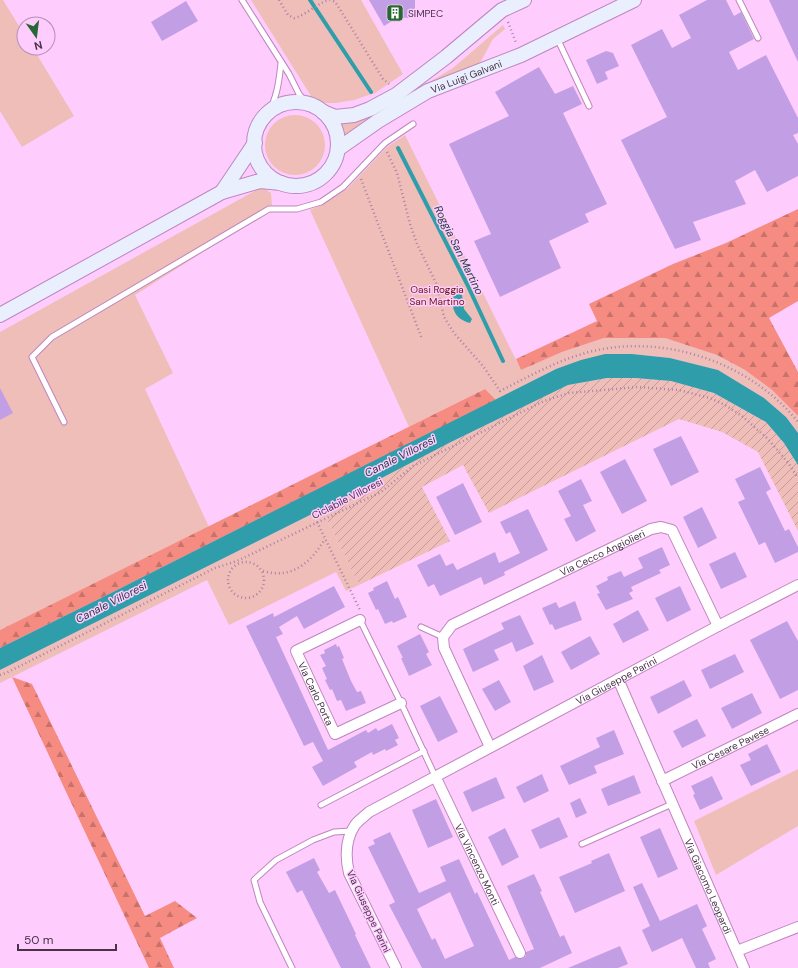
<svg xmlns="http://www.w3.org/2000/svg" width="798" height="968" viewBox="0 0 798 968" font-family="'DM Sans',sans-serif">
<defs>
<pattern id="forest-firs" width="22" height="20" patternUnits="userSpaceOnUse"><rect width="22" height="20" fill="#f58b81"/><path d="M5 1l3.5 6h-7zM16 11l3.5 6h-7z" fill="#c8726c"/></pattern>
<pattern id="garden-furrows" width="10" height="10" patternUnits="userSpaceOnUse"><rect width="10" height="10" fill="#efbeb8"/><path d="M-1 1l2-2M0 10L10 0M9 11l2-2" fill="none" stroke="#c49b98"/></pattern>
</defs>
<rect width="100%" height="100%" fill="#fecdfe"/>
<!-- green -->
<g fill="#efbeb8">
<path d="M 0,0 L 3,0 L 24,34 L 24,48 L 33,48 L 74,116 L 22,147 L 0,111 Z"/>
<path d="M 251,0 L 361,0 L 403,74 L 375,93 L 354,100 L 336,103 L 325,103 L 311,96 Z"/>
<path d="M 503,25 L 505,29 L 493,39 L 481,61 L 475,67 L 418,89 L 453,68 Z"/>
<circle cx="295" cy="145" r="30"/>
<path d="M 368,118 L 369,120 L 344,138 L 339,124 L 354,123 Z"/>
<path d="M 405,135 L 521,370 L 562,352 L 604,338 L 665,338 L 717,355 L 745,370 L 772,390 L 798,416 L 798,433 L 786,417 L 764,398 L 718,370 L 670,358 L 632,354 L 556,369 L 496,400 L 485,389 L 409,427 L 310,210 L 321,205 L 348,188 L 387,147 Z"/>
<path d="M 262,187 L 271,193 L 272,206 L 268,211 L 135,295 L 173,373 L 145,389 L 209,527 L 0,630 L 0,332 Z"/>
<path d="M 322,509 L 359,585 L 346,591 L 336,572 L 229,625 L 207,580 L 0,683 L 0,670 Z"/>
<path d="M 798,769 L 798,826 L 716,875 L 694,821 Z"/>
</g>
<!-- forest -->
<g fill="url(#forest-firs)">
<path d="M 798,209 L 798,301 L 769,318 L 798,372 L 798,416 L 772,390 L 745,370 L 717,355 L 665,338 L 604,338 L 562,352 L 521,370 L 516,359 L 597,321 L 589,304 L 673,264 L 726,243 Z"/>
<path d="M 485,389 L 496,400 L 105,596 L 0,648 L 0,630 Z"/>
<path d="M 12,677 L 32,684 L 145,916 L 175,901 L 197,918 L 160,938 L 174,968 L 149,968 Z"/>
</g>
<!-- garden -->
<path fill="url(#garden-furrows)" d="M 607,378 L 635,378 L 671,381 L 714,393 L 766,422 L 784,443 L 798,465 L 798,531 L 758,452 L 722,432 L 679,419 L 489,513 L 463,465 L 422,487 L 450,541 L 359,585 L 322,509 L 451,442 L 541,398 L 568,385 Z"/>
<!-- water -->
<g fill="#2f9daa">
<path d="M 458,293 L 462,295 L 464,309 L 472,319 L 470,323 C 455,319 451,309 453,294 Z"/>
<path d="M 605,354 L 632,354 L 670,358 L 718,370 L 764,398 L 786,417 L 798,433 L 798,465 L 784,443 L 766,422 L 714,393 L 671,381 L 635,378 L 607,378 L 568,385 L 451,442 L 322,509 L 0,670 L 0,648 L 10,643 L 105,596 L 556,369 L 581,360 Z"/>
</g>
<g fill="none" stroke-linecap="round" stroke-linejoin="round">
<!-- stream -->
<g stroke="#2f9daa" stroke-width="4">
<path d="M 310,0 L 371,92"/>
<path d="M 398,148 L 467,284 L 503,361"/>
</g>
</g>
<!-- building -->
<g fill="#c29fe5" fill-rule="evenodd">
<path d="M 369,0 L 415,0 L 415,11 L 411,17 L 408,18 L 399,17 L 384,26 Z"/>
<path d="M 707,0 L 726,0 L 734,16 L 741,12 L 754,39 L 729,52 L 738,70 L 766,55 L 798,118 L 798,133 L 793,135 L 798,144 L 798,176 L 767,192 L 755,170 L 735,181 L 746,204 L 693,222 L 701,240 L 675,249 L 621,140 L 667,117 L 631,45 L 662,29 L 672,48 L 691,38 L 679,15 Z"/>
<path d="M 769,0 L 798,0 L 798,62 Z"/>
<path d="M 186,1 L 198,21 L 162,41 L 151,22 Z"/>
<path d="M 606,51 L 613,53 L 619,66 L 605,72 L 608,79 L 597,84 L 586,60 Z"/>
<path d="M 539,67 L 555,94 L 573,86 L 582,104 L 563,113 L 607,204 L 585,214 L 589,222 L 549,241 L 561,268 L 500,297 L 474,241 L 491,234 L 449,144 L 509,116 L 495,92 Z"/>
<path d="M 0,388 L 13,413 L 0,420 Z"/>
<path d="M 681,436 L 699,472 L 671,486 L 653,449 Z"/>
<path d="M 625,459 L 647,501 L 622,514 L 600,472 Z"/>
<path d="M 760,467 L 771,489 L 766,492 L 785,531 L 789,529 L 798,547 L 798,552 L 775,563 L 765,542 L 759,545 L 738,502 L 745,499 L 735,479 Z"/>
<path d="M 581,479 L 592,501 L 583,505 L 596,531 L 576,542 L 564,519 L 571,516 L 558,491 Z"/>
<path d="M 463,483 L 482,522 L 455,535 L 436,497 Z"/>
<path d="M 702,507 L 717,538 L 698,548 L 683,517 Z"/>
<path d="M 528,509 L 548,550 L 504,572 L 505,575 L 484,585 L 481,577 L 440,596 L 434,584 L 428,587 L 417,565 L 440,554 L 446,566 L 453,563 L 457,570 L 495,552 L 499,563 L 520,553 L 510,532 L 506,534 L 500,522 Z"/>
<path d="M 662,547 L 670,565 L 659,570 L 661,573 L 631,587 L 633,591 L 629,593 L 633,599 L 606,610 L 597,594 L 600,593 L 596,586 L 608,580 L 607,577 L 621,571 L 624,577 L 643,568 L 638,558 Z"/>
<path d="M 735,552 L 747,577 L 721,589 L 709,564 Z"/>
<path d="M 387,581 L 395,599 L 398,597 L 407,617 L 393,623 L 392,621 L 385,624 L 378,609 L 376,610 L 368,593 L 374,590 L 373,588 Z"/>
<path d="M 334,586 L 345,607 L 304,629 L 297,616 L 279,627 L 283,634 L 276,637 L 328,750 L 366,730 L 368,733 L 376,728 L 378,731 L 392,724 L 399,738 L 395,740 L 398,745 L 386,751 L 385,749 L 373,755 L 372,752 L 354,762 L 357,767 L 323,786 L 312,767 L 323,761 L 313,742 L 304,746 L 246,626 L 273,613 L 274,617 Z"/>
<path d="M 680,586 L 691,610 L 667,622 L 655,598 Z"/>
<path d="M 575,601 L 582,620 L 555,630 L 552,624 L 550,625 L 542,608 L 556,602 L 559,608 Z"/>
<path d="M 638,610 L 649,630 L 623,643 L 613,624 Z"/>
<path d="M 520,615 L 534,644 L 516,652 L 512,642 L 494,650 L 499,660 L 473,672 L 463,649 L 504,629 L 501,623 Z"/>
<path d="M 787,621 L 798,641 L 798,690 L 780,699 L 750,640 Z"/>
<path d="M 420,634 L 429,652 L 426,654 L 432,665 L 409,676 L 401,658 L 403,658 L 397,646 Z"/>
<path d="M 590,636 L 600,654 L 571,670 L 561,652 Z"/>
<path d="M 336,644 L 337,647 L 339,646 L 344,658 L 342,659 L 351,681 L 357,692 L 361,691 L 366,703 L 346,711 L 341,700 L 337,701 L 332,689 L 330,690 L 325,680 L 327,679 L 322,668 L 326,666 L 320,655 L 325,653 L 324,650 Z"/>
<path d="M 735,654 L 744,672 L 710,689 L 701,670 Z"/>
<path d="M 542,655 L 554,682 L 534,691 L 523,666 Z"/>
<path d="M 499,680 L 511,702 L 495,711 L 482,689 Z"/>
<path d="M 684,680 L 692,696 L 658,714 L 650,697 Z"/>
<path d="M 752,693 L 762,713 L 732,729 L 721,708 Z"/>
<path d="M 440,696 L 458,732 L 438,742 L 420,706 Z"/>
<path d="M 697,719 L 706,736 L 682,748 L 673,731 Z"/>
<path d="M 614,730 L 624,754 L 594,766 L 597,773 L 569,785 L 560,766 L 600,747 L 596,738 Z"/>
<path d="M 767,744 L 781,772 L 751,786 L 740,765 L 751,760 L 748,754 Z"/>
<path d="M 542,774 L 549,791 L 524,803 L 516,787 Z"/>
<path d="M 634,775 L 641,793 L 608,806 L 601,789 Z"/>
<path d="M 712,776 L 723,799 L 700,810 L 693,795 L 695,794 L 691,786 Z"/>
<path d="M 496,777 L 505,798 L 472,812 L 463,792 Z"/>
<path d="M 580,798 L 587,813 L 576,818 L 570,803 Z"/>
<path d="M 436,799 L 453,837 L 428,848 L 412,810 Z"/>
<path d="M 559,817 L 568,837 L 540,849 L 531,830 Z"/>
<path d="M 505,828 L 519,857 L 502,866 L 488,837 Z"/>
<path d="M 660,828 L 678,869 L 658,878 L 640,837 Z"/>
<path d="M 390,832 L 419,893 L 446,881 L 440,867 L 459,859 L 475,894 L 477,892 L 509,960 L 515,957 L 519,959 L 522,959 L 526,956 L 526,952 L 534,949 L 507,886 L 534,874 L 542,891 L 540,892 L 560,937 L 564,935 L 572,953 L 540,968 L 422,968 L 389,905 L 395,902 L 368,847 L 375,844 L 373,840 ZM 450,892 L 474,946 L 445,959 L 435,938 L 432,940 L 417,909 Z"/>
<path d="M 609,853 L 625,891 L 575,913 L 559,877 L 592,863 L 591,861 Z"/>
<path d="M 314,858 L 320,870 L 317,872 L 329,893 L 335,890 L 356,934 L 355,935 L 371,968 L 341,968 L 302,890 L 297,893 L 286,872 Z"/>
<path d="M 642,883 L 660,921 L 697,904 L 707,926 L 702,929 L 716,959 L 708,963 L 710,968 L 696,968 L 682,938 L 652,952 L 642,930 L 650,926 L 633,887 Z"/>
<path d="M 620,946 L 628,964 L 618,968 L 568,968 Z"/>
</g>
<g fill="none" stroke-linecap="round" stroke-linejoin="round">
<defs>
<g id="lane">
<path d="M 242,0 L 289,74 L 299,94 L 307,104"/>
<path d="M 739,0 L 758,38"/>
<path d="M 557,38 L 589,106"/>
<path d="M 268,114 C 277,97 279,82 281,63"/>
<path d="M 64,422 L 32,357 L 52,337 L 269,209 L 297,209 L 321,202 L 343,187 L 385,143 L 413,124"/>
<path d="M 360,620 L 401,703 L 435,776"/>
<path d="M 421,627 L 443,637"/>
<path d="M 321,805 L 424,751"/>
<path d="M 582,844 L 672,804"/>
<path d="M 292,968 L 260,902 L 254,880 L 276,860 L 313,840 L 334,832 L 351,831"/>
</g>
<g id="street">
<path id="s1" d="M 360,620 L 296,651 L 335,734 L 401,703"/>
<path id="s2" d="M 618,679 L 744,968"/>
<path id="s3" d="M 490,747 L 444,648 L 443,637 L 452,625 L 651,529 L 661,527 L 672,530 L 718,626"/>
<path id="s4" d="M 435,776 L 520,953"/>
<path id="s5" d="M 662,781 L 798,714"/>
<path d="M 737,951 L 798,927"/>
<path id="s6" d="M 396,968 L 349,873 C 345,856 345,840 355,825 C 359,820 365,816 369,812 L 718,626 L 798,585"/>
</g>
<g id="secondary">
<circle cx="296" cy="144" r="42"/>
<path d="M 323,112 L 335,117 L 354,115 L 370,109 L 396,95 L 446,57 L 502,10 L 524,0"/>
<path id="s7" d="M 338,149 L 378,121 L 428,91 L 521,55 L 634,0"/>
<path d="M 222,192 L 255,143"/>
<path d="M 0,315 L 222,192 L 260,181 L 281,183"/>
</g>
</defs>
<!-- lane casing -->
<use href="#lane" stroke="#bf85bf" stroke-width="7"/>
<!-- street casing -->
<use href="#street" stroke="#bf85bf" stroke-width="12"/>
<!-- secondary casing -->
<use href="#secondary" stroke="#bf85bf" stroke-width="16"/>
<!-- path -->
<g stroke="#a882a8" stroke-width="2.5" stroke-dasharray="1 3" stroke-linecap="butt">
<path d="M 279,0 L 288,15 L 294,18 C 305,16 322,0 330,0 C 331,0 336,2 336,3 L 383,79 L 389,84"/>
<path d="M 508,22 L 516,43"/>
<path d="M 387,152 L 397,173 L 410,224 L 417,244 L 436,283 L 444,317 L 454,333 L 483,366 L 500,391 C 532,375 563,357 598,350 C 670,335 753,365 798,422"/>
<path d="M 361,179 L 422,339"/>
<path d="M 317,522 L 360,610"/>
<circle cx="246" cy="580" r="18"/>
<path d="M 263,571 C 292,580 311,562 325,539"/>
<path d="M 0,675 L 8,672 L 215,568 L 237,561 L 381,492 L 413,466 L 544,401 L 569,393 L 638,387 L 679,390 L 710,398 L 725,405 L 742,416 L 768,439 L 789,464 L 798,478"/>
</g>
<!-- lane -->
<use href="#lane" stroke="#fff" stroke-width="5"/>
<!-- street -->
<use href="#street" stroke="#fff" stroke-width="10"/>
<!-- secondary -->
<use href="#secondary" stroke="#e9effd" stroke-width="14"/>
</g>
<!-- icons -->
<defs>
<symbol id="building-square" viewBox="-11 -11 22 22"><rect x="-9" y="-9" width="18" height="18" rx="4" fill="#276731" stroke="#fecdfe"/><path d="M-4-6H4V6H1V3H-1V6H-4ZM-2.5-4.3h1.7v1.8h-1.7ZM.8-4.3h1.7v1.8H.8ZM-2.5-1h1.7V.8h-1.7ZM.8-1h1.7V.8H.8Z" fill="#fff"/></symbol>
</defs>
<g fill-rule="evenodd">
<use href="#building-square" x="385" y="3" width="20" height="20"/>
</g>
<g text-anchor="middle" stroke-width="3" stroke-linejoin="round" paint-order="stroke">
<!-- poi labels -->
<g font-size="10" fill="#4a314a" stroke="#fecdfe" text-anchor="start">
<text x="408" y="17">SIMPEC</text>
</g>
<!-- street labels -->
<g font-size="10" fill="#4a314a" stroke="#fecdfe">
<text dy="4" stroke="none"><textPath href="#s7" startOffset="148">Via Luigi Galvani</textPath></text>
<text transform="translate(347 498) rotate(-27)" y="4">Ciclabile Villoresi</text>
<text dy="4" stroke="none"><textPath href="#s3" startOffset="302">Via Cecco Angiolieri</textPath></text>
<text dy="4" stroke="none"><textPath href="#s6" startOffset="455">Via Giuseppe Parini</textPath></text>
<text dy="4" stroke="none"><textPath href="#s1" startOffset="118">Via Carlo Porta</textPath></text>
<text dy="4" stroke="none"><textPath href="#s5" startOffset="76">Via Cesare Pavese</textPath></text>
<text dy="4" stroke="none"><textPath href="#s4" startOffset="98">Via Vincenzo Monti</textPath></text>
<text dy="4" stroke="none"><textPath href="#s2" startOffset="226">Via Giacomo Leopardi</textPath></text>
<text transform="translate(369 911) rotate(65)" y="4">Via Giuseppe Parini</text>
</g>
<!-- park labels -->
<g font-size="10" fill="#681715" stroke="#fecdfe">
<text x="437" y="293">Oasi Roggia<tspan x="437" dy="12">San Martino</tspan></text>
</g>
<!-- water labels -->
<g font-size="11" font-style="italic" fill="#19393d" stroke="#fecdfe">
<text transform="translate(459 250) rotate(64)" y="4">Roggia San Martino</text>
<text transform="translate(400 456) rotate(-27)" y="4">Canale Villoresi</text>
<text transform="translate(111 602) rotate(-27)" y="4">Canale Villoresi</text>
</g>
</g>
<!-- north arrow -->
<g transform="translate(36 36) rotate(166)"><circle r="19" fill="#fecdfe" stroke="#b68fb6"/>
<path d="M0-3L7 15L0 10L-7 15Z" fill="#276731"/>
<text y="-6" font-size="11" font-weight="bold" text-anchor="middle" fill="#4a314a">N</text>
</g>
<!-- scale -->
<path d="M18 944v6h98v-6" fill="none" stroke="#4a314a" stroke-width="2"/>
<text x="24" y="944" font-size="12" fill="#4a314a" stroke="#fecdfe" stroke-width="3" paint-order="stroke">50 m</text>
</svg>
